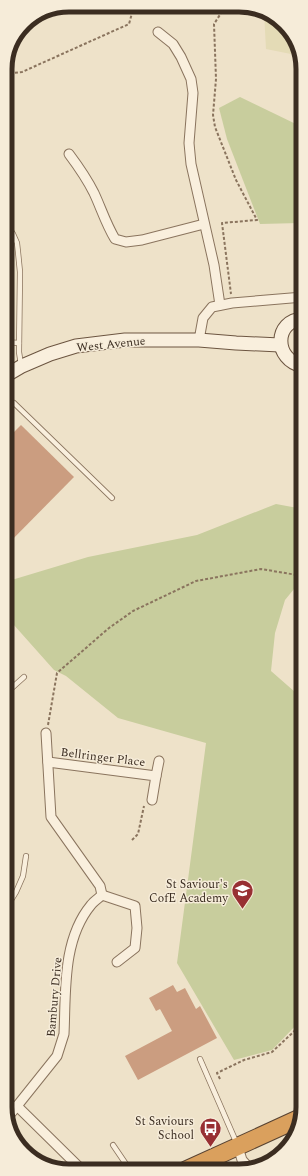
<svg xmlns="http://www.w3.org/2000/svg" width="308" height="1176" viewBox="0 0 308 1176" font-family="Spectral,serif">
<rect width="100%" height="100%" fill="#eee2c9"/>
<!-- farmland -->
<path fill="#e4dbb6" d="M 264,12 L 287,27 L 301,56 L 266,49 Z"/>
<!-- green -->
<g fill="#c8cd9d">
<path d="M 240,97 L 302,127 L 302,211 L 300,223 L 260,224 L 227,139 L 219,108 Z"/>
<path d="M 276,504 L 303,509 L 303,578 L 285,600 L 275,633 L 271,671 L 303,699 L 303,1018 L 272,1050 L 234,1060 L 177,963 L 206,743 L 118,718 L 66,676 L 54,670 L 5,615 L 5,582 L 88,557 L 197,535 Z"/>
</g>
<!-- building -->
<g fill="#cb9d80">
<path d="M 21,425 L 74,477 L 5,547 L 5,441 Z"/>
<path d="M 173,985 L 177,992 L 185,988 L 196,1009 L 200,1006 L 217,1038 L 138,1080 L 125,1056 L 172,1031 L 160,1009 L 156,1011 L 149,998 Z"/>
</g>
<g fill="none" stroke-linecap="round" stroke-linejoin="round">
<defs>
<g id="lane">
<path d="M 5,222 L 13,234 L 17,243 L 18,252 L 20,272 L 19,352 L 21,365"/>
<path d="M 5,342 L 19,343"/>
<path d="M 5,412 L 14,403 L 112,498"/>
<path d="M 5,694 L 24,677"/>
<path d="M 5,910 L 16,892 L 23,876 L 26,856"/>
<path d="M 200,1059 L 237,1144"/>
<path d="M 113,1145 L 130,1170"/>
</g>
<g id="street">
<path d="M 158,32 L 173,44 L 181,57 L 191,79 L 193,93 L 189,143 L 191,164 L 214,265 L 220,305"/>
<path d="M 69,154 C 78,166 87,179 94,193 C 101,208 106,224 115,239 L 126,242 L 142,240 L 204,224"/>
<path d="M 199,340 L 203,318 L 212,307 L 232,303 L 303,297"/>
<path d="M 46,733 L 51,817 L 100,886 L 102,895 C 99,898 94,901 91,905 C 62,940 66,992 64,1034 L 57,1056 L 17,1106 L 82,1170"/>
<path d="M 48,762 L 156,776 L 152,800"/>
<path d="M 156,776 L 159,761"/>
<path d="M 102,895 L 135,906 L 137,928 L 135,948 L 117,962"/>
<path d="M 7,1118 L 17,1106"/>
<path d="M 238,1147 L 242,1160 L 250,1169"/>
</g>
<g id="secondary">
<path d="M 303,319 C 274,320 273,360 303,366"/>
<path d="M 5,376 L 22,366 L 50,354 L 76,346 L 125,340 L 199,340 L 236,343 L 280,345"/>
</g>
<path id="highway" d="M 186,1170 L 300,1118"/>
</defs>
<!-- lane casing -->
<use href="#lane" stroke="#8a745e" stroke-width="6"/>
<!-- street casing -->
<use href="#street" stroke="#8a745e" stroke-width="11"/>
<!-- secondary casing -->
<use href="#secondary" stroke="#6c5541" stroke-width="15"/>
<!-- highway casing -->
<use href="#highway" stroke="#594332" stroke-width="19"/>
<!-- path -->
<g stroke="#8a745e" stroke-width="2" stroke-dasharray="3 2" stroke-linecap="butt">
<path d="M 225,7 L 214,24 L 216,79 L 213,115 L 215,127 L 236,180 L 257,220 L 222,223 L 231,294"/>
<path d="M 5,74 L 22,72 L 129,24 L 134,6"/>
<path d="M 48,725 L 57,673 L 109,628 L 133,611 L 196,581 L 261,569 L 303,576"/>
<path d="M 132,840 L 138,834 L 144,806"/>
<path d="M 220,1079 L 217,1073 L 244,1060 L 272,1052 L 303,1023"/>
</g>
<!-- lane -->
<use href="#lane" stroke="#f9efdd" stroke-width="4.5"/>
<!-- street -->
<use href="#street" stroke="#f9efdd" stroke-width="9"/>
<!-- secondary -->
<use href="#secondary" stroke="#f9efdd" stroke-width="13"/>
<!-- highway -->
<use href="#highway" stroke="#daa05d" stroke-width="17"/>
</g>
<!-- icons -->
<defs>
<symbol id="school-pin" viewBox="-11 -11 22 30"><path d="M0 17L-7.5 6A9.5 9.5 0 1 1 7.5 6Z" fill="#982f33" stroke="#f6ecd9"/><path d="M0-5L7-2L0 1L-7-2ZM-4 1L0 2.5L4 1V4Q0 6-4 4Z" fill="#fff"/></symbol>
<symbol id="bus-pin" viewBox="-11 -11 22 30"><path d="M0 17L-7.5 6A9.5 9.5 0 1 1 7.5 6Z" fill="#982f33" stroke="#f6ecd9"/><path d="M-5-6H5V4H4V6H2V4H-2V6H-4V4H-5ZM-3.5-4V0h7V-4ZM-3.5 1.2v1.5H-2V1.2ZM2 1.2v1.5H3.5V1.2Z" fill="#fff"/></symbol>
</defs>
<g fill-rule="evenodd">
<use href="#school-pin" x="230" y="878" width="25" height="34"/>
<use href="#bus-pin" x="198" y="1116" width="25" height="34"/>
</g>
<g text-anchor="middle" stroke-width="3" stroke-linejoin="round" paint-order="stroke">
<!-- street labels -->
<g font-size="12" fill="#3b2d21" stroke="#f6ecd9">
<text transform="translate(111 344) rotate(-6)" y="4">West Avenue</text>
<text transform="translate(103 757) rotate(7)" y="4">Bellringer Place</text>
<text transform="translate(54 997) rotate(-85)" y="4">Bambury Drive</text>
</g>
<!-- poi labels -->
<g font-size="12" fill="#3b2d21" stroke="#f6ecd9" text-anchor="end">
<text x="228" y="888">St Saviour's<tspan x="228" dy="14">CofE Academy</tspan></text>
<text x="194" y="1125">St Saviours<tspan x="194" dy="14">School</tspan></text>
</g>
</g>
<!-- crop -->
<path d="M0 0H308V1176H0ZM69 12H239A57 57 0 0 1 296 69V1107A57 57 0 0 1 239 1164H69A57 57 0 0 1 12 1107V69A57 57 0 0 1 69 12Z" fill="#f6ecd9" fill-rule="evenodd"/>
<path fill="none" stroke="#3b2d21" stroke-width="5" d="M69 12H239A57 57 0 0 1 296 69V1107A57 57 0 0 1 239 1164H69A57 57 0 0 1 12 1107V69A57 57 0 0 1 69 12Z"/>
</svg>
